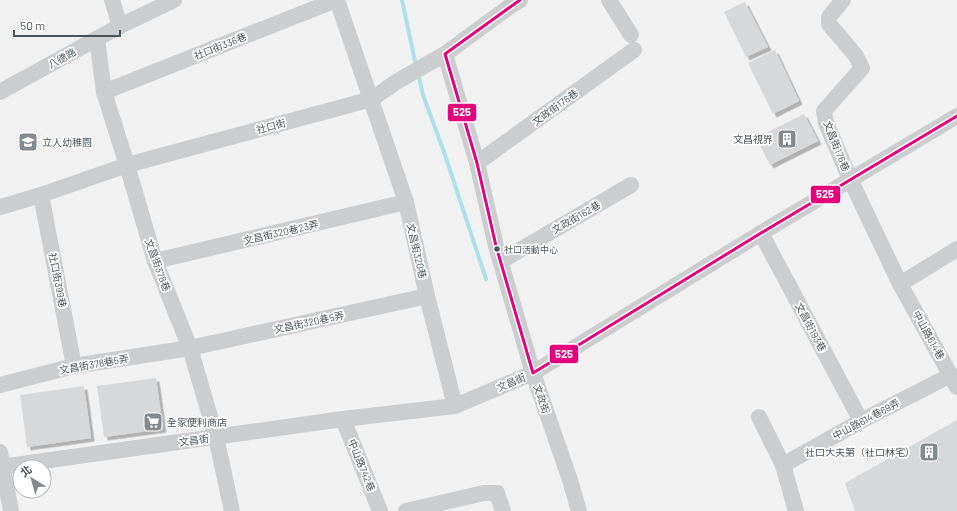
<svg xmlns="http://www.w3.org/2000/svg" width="957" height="511" viewBox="0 0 957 511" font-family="Barlow,'Noto Sans TC',sans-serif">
<defs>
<filter id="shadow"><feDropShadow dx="3.5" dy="3.5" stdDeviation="0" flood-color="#0004"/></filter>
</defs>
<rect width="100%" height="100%" fill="#f1f1f1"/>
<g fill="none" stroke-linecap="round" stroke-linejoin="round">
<!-- stream -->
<g stroke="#aee0ea" stroke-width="4">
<path d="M 402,0 L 416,66"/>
<path d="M 418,73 L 423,95 L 444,152 L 486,279"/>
</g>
</g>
<!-- building -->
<g fill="#d7d8d9" filter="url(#shadow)">
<path d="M 745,2 L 768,47 L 746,57 L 724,12 Z"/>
<path d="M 775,50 L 799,101 L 773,114 L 748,63 Z"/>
<path d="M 804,114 L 818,141 L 770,165 L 756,138 Z"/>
<path d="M 156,378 L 163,429 L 104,437 L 97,386 Z"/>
<path d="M 84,386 L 91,438 L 27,447 L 20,395 Z"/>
<path d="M 957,420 L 957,511 L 855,511 L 845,483 Z"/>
</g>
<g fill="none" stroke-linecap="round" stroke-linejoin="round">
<!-- minor -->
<g stroke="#cbcdcf" stroke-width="16">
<path d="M 337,0 L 406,202 L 427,296 L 455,406"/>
<path d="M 609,0 L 631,35"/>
<path d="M 843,0 L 829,17 L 829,24 L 856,56 L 862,68 L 824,111 L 826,123 L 850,179 L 900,284 L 957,387"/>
<path d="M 120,26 L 174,0"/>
<path d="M 97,39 L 104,92 L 127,165 L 155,261 L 190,348 L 216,437 L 232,511"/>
<path d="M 445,54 L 477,163 L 496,246 L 533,373 L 570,480 L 579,511"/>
<path d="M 0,92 L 120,26 L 112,0"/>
<path d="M 104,92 L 336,0"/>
<path d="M 477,163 L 634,50"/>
<path d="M 41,195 L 74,366"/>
<path d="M 0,207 L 41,195 L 127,165 L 372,99 L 396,82 L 445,54 L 509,7 L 520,0"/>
<path d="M 761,233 L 861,421"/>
<path d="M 155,261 L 406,202"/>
<path d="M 501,261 L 631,185"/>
<path d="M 900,284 L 957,249"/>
<path d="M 0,385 L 74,366 L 190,348 L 427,296"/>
<path d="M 759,417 L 783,465 L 796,511"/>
<path d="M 343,419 L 380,511"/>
<path d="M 0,452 L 11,511"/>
<path d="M 783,465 L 861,421 L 951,375"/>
<path d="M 0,467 L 343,419 L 455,406 L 533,373 L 761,233 L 957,116"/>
<path d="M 406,511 L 484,493 L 497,493 L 503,511"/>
</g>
<defs>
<path id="bus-1" d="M 520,0 L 445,54 L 477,163 L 496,246 L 533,373 L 761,233 L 957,116"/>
</defs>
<!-- bus-1 casing -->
<use href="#bus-1" stroke="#fff" stroke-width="6"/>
<!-- bus-1 -->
<use href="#bus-1" stroke="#e5007d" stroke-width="3"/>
</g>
<!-- icons -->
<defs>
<symbol id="building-square" viewBox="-11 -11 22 22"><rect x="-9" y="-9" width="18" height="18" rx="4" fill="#848b90" stroke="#fff"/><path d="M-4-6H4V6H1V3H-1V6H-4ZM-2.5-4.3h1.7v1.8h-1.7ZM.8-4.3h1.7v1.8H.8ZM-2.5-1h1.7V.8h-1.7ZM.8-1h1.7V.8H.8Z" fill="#fff"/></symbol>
<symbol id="school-square" viewBox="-11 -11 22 22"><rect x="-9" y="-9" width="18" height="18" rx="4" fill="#848b90" stroke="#fff"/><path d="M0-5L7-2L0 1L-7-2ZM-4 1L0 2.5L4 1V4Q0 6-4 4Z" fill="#fff"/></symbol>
<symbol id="supermarket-square" viewBox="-11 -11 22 22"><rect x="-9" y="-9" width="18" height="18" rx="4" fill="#848b90" stroke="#fff"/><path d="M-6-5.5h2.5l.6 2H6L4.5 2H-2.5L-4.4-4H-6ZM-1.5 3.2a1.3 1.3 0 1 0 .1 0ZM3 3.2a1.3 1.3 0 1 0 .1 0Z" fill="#fff"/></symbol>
</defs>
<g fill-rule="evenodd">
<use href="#building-square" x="776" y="128" width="22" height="22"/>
<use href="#school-square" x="17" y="131" width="22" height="22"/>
<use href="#supermarket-square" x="142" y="411" width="22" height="22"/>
<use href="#building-square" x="918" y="441" width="22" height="22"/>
</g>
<!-- markers -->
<circle fill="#49545c" stroke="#fff" stroke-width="1.5" cx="497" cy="249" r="3.5"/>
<g text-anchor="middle" stroke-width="3.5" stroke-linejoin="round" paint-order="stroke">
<!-- bus labels -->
<g font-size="9" fill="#49545c" stroke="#fff" text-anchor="start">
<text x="504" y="253">社口活動中心</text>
</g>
<!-- street labels -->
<g font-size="10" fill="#49545c" stroke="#fff">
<text transform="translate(220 46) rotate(-22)" y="4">社口街336巷</text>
<text transform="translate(62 58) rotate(-29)" y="4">八德路</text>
<text transform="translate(555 107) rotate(-36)" y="4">文政街176巷</text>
<text transform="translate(271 126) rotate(-15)" y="4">社口街</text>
<text transform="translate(837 146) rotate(68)" y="4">文昌街176巷</text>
<text transform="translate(576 217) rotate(-30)" y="4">文政街162巷</text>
<text transform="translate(281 232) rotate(-13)" y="4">文昌街320巷23弄</text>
<text transform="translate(417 251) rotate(77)" y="4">文昌街320巷</text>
<text transform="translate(158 265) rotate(70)" y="4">文昌街378巷</text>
<text transform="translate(58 280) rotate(79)" y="4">社口街399巷</text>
<text transform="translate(309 322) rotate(-12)" y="4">文昌街320巷5弄</text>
<text transform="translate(811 327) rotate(62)" y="4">文昌街193巷</text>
<text transform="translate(929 335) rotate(61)" y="4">中山路614巷</text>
<text transform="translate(94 364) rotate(-10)" y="4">文昌街378巷5弄</text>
<text transform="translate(511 382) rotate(-23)" y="4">文昌街</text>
<text transform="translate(542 399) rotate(71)" y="4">文政街</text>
<text transform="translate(866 419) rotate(-28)" y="4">中山路614巷69弄</text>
<text transform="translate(194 440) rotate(-8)" y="4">文昌街</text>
<text transform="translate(362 465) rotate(68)" y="4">中山路742巷</text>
</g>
<!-- poi labels -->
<g font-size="10" fill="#49545c" stroke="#fff" text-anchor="end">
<text x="773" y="143">文昌視界</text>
<text x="42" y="146" text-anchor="start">立人幼稚園</text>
<text x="167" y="426" text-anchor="start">全家便利商店</text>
<text x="915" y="456">社口大夫第（社口林宅）</text>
</g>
</g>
<g stroke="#fff" stroke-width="1.5">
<rect x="447" y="103" width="30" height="19" rx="4" fill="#e5007d"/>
<rect x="810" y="185" width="31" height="19" rx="4" fill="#e5007d"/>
<rect x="549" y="344" width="30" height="20" rx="4" fill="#e5007d"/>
</g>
<g font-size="11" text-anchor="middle" font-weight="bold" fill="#fff">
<text x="462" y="116">525</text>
<text x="825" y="198">525</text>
<text x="564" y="358">525</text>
</g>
<!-- north arrow -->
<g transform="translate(32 479) rotate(323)"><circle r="19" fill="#ffffff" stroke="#b6bbbe"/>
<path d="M0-3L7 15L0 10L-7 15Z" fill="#848b90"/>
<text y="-6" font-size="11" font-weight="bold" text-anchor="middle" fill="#49545c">北</text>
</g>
<!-- scale -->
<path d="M14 30v6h106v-6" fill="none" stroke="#49545c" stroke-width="2"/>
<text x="20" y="30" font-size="12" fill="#49545c" stroke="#ffffff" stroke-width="3" paint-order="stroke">50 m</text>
</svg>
